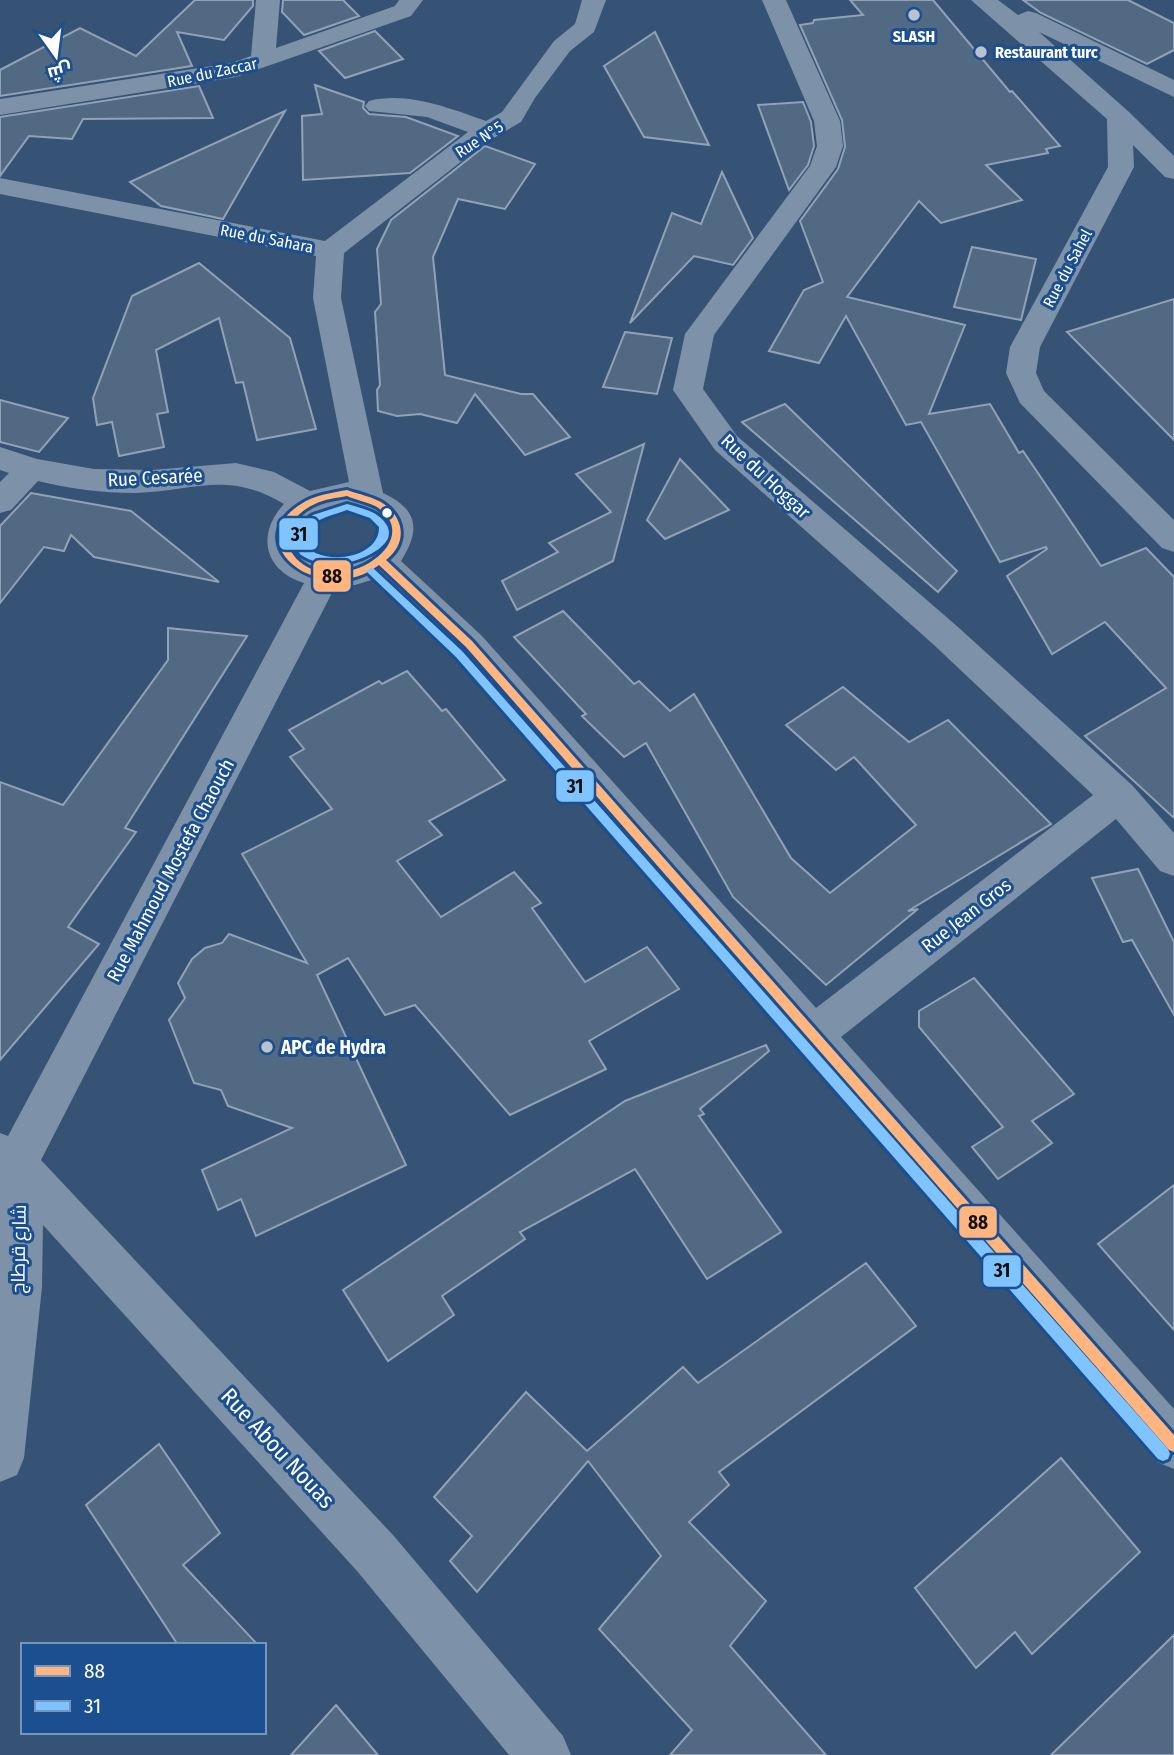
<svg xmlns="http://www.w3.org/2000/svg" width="1174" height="1755" viewBox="0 0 1174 1755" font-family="'Fira Sans Condensed',Cairo,sans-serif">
<rect width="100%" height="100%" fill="#365274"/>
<!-- building -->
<g fill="#526984" stroke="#92a2b6" stroke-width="2">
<path d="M 195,0 L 253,0 L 253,6 L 224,40 L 177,32 L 192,66 L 0,96 L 0,70 L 80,28 L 136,56 Z"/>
<path d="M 283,0 L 343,0 L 359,16 L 304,35 L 282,12 Z"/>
<path d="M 850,0 L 933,0 L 1010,92 L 1012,91 L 1060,146 L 1046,149 L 1048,153 L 986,165 L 1022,200 L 941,223 L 919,201 L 847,297 L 965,325 L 929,414 L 990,404 L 1019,453 L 1023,451 L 1101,566 L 1146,548 L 1174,577 L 1174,818 L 1085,736 L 1166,688 L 1105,622 L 1052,654 L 1007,576 L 1047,549 L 1046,547 L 1000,562 L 921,422 L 906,425 L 846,316 L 819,363 L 769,351 L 804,290 L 823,282 L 800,221 L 838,169 L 845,147 L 842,120 L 800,25 L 813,23 L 814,20 L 863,15 Z"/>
<path d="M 1023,0 L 1128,0 L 1174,23 L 1174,50 L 1147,64 L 1041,13 Z"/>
<path d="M 375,31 L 403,59 L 345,78 L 319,51 Z"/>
<path d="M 655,32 L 709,145 L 644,137 L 604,66 Z"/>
<path d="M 315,85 L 364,102 L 363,108 L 369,114 L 406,117 L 458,136 L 410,173 L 303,180 L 302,116 L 322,114 Z"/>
<path d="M 199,86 L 213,118 L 83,119 L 72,139 L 29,136 L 0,176 L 0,117 Z"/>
<path d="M 803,102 L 811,122 L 814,146 L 808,165 L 789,190 L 758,105 Z"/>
<path d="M 285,111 L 223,219 L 161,206 L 130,182 Z"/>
<path d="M 485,146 L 535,164 L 505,209 L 458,199 L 433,257 L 445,375 L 521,394 L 533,394 L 570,437 L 525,455 L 475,394 L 457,423 L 420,414 L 397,416 L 378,411 L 377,390 L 380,385 L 375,312 L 381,304 L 377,249 L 391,220 Z"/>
<path d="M 722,172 L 753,238 L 733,265 L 694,256 L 630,323 L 672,213 L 701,224 Z"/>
<path d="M 972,247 L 1036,259 L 1021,320 L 954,307 Z"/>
<path d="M 199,263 L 290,338 L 316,429 L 257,440 L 243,382 L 236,383 L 219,318 L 156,350 L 168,412 L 157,414 L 164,447 L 119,456 L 112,422 L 97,425 L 93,398 L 132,296 Z"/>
<path d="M 1174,299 L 1174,440 L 1067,332 Z"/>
<path d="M 625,332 L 672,338 L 657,394 L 603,387 Z"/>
<path d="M 0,400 L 68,418 L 39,452 L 0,442 Z"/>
<path d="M 785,404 L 957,571 L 938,592 L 742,422 Z"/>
<path d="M 644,444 L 613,561 L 517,610 L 502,581 L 558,552 L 549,543 L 611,512 L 576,474 Z"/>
<path d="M 680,459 L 729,510 L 665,539 L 647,520 Z"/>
<path d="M 31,493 L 131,511 L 219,582 L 94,557 L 71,535 L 64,551 L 44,547 L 0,603 L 0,526 Z"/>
<path d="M 563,611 L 634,684 L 639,681 L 670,711 L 694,694 L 791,858 L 830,893 L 916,825 L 854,757 L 836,770 L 786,725 L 843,687 L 909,742 L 948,720 L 1051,824 L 908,911 L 918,909 L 826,985 L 733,897 L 646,743 L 624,757 L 582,716 L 586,714 L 514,637 Z"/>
<path d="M 168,628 L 247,636 L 125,828 L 136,832 L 68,927 L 99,944 L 0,1060 L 0,782 L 63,805 L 168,660 Z"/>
<path d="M 407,671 L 442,711 L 446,709 L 505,780 L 429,821 L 442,835 L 397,861 L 441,917 L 514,872 L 541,903 L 532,908 L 585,982 L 647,947 L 679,989 L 589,1041 L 606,1069 L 510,1115 L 415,1005 L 385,1015 L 348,958 L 317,975 L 406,1165 L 256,1236 L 241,1199 L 218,1210 L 202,1170 L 292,1128 L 228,1106 L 221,1090 L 194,1083 L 169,1020 L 185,998 L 178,983 L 192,959 L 205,948 L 222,943 L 229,934 L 307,963 L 242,854 L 332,809 L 290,757 L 304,749 L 289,730 L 379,681 L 382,684 Z"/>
<path d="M 1138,869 L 1174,942 L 1174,1015 L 1132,940 L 1123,942 L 1092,878 Z"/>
<path d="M 974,978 L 1074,1094 L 1032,1121 L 1052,1143 L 998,1179 L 972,1147 L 1003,1127 L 919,1027 L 919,1011 Z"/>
<path d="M 766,1045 L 769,1051 L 700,1109 L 704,1114 L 699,1116 L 781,1232 L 707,1279 L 635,1169 L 520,1232 L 525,1239 L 442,1296 L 454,1315 L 388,1361 L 343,1290 L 625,1101 Z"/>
<path d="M 1174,1185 L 1174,1330 L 1098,1244 Z"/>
<path d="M 866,1263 L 916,1326 L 719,1472 L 729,1485 L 689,1522 L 766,1601 L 730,1646 L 826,1755 L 670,1755 L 692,1730 L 599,1629 L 661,1556 L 588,1461 L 477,1592 L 450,1561 L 472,1536 L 434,1497 L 526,1392 L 587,1451 L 683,1367 L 698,1383 Z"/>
<path d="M 159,1444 L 220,1533 L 183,1565 L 258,1645 L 178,1645 L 86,1505 Z"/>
<path d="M 1061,1458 L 1140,1552 L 1032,1654 L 1015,1632 L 976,1668 L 915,1588 Z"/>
<path d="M 1174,1635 L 1174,1755 L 1051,1755 Z"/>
<path d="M 336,1705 L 378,1755 L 291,1755 Z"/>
</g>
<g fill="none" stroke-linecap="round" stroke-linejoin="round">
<!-- minor -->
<g fill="#7d92a8" fill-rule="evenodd">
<path d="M 256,0 L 280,0 L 276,48 L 395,6 L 399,0 L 423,0 L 411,16 L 236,77 L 0,115 L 0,99 L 231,63 L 251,56 Z"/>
<path d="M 582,0 L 606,0 L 594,32 L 570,51 L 535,98 L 521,122 L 485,143 L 344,253 L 341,298 L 383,493 C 418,509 421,530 401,561 L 481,635 L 816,1008 L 1093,795 L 934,645 L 715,450 L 673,390 L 685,334 L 810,166 L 817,146 L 814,121 L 762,0 L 786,0 L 840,121 L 843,146 L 836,167 L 714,335 L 703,389 L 737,436 L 958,627 L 1132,785 L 1174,833 L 1174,876 L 1160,871 L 1116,819 L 841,1037 L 1174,1409 L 1174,1469 L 1157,1462 L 457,653 L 378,578 L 355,585 L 335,587 L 41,1160 L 393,1535 L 563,1736 L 571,1755 L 509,1755 L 357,1571 L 43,1225 L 42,1287 L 24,1458 L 17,1475 L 0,1482 L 0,1133 L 8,1136 L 304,583 C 264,571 256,534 284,504 C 227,470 195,491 135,493 C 102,493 70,489 38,481 L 11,510 L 0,513 L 0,482 L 9,473 L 0,470 L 0,447 L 37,459 L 94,469 L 152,470 L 236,463 L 274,472 L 310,491 L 349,482 L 313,298 L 316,256 L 0,194 L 0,178 L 325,241 L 468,132 L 427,117 L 369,111 L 365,106 L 369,101 C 408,91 451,109 486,121 L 502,112 L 554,41 L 575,24 ZM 347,504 L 369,512 L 381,523 C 385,535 380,544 371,551 C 320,591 250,527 347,504 Z"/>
<path d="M 971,0 L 998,0 L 1018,15 L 1028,11 L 1036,13 L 1174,80 L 1174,97 L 1039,32 L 1129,112 L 1174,156 L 1174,179 L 1165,177 L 1133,145 L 1134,167 L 1040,347 L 1036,373 L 1044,391 L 1174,520 L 1174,552 L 1162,548 L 1020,403 L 1006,373 L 1010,347 L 1108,167 L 1107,119 Z"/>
</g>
<defs>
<path id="bus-1" d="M 347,490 C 358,494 374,497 384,504 C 405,519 407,544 386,560 L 472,641 L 1174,1435 L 1174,1452 L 1169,1450 L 466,647 L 379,565 C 322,609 237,544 301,504 C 314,495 331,493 347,490 ZM 347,496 C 356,500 368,502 377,507 C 427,541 342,597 300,562 C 276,541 290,515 315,504 C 325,499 336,498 347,496 Z"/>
<g id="bus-2">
<path d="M 347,504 C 360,508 378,511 386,524 C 402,548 349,565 333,565 C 322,564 310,561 301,555 C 297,551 295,546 292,541 L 297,527 L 313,515 ZM 347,510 L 370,518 L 379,527 C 380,560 318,568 301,541 C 307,520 328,517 347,510 Z"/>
<path d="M 371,568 L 374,569 L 462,651 L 1168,1449 L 1170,1454 L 1168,1459 L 1163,1461 L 1158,1459 L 456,657 L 368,573 L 366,571 Z"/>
</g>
</defs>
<!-- bus-1 casing -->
<use href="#bus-1" stroke="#1b4f8f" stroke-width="6"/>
<!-- bus-2 casing -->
<use href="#bus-2" stroke="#1b4f8f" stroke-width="6"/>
<!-- bus-1 -->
<use href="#bus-1" fill="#ffb580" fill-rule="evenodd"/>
<!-- bus-2 -->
<use href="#bus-2" fill="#80c4ff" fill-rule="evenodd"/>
</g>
<!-- markers -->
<g fill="#b9c2ce" stroke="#1b4f8f" stroke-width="2.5">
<circle cx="914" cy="15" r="7"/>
<circle cx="981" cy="52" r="7"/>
<circle cx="267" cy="1047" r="7"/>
</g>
<circle fill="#fff" stroke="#1b4f8f" stroke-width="2.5" cx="387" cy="513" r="6"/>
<g text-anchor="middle" stroke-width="6" stroke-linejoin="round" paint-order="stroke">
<!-- far-poi labels -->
<g font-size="16" font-weight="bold" fill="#fff" stroke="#1b4f8f">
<text x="914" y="42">SLASH</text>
<text x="995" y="58" text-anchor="start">Restaurant turc</text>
</g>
<!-- far-street labels -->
<g font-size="16" fill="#fff" stroke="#1b4f8f">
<text transform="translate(212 72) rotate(-12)" y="6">Rue du Zaccar</text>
<text transform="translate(479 139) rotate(-33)" y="6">Rue N°5</text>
<text transform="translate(267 238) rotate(11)" y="6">Rue du Sahara</text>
<text transform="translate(1067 268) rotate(-62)" y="6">Rue du Sahel</text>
</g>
<!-- street labels -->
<g font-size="19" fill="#fff" stroke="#1b4f8f">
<text transform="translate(766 476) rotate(43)" y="7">Rue du Hoggar</text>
<text transform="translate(155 477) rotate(-3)" y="7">Rue Cesarée</text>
<text transform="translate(170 870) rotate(-62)" y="7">Rue Mahmoud Mostefa Chaouch</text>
<text transform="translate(966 915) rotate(-38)" y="7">Rue Jean Gros</text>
<text transform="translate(18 1249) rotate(-89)" y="7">شارع قرطاج</text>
</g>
<!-- poi labels -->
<g font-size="19" font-weight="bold" fill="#fff" stroke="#1b4f8f" text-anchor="start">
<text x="281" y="1054">APC de Hydra</text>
</g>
<!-- near-street labels -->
<g font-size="23" fill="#fff" stroke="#1b4f8f">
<text transform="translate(278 1448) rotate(47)" y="8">Rue Abou Nouas</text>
</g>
</g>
<g stroke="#1b4f8f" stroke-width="2.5">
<rect x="278" y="517" width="41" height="34" rx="7" fill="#80c4ff"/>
<rect x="312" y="559" width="40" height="34" rx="7" fill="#ffb580"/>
<rect x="555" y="769" width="40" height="34" rx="7" fill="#80c4ff"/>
<rect x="958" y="1205" width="40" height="34" rx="7" fill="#ffb580"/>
<rect x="982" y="1254" width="40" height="34" rx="7" fill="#80c4ff"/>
</g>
<g font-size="19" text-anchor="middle" font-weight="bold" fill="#111">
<text x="299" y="541">31</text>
<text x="332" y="583">88</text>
<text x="575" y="793">31</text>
<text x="978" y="1229">88</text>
<text x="1002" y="1277">31</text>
</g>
<!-- legend -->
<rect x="21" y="1643" width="245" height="91" fill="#1b4f8f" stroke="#7695bc" stroke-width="2"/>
<rect x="35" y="1666" width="35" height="10" fill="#ffb580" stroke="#7695bc" stroke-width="2"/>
<text x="84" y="1678" font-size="21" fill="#ffffff">88</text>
<rect x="35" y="1701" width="35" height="10" fill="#80c4ff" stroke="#7695bc" stroke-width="2"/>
<text x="84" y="1713" font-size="21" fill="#ffffff">31</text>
<!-- north arrow -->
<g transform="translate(56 56) rotate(166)" stroke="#1b4f8f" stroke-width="5" paint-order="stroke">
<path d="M0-5L12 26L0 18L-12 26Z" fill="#ffffff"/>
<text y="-10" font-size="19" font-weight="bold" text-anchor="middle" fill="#ffffff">ش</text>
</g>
</svg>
